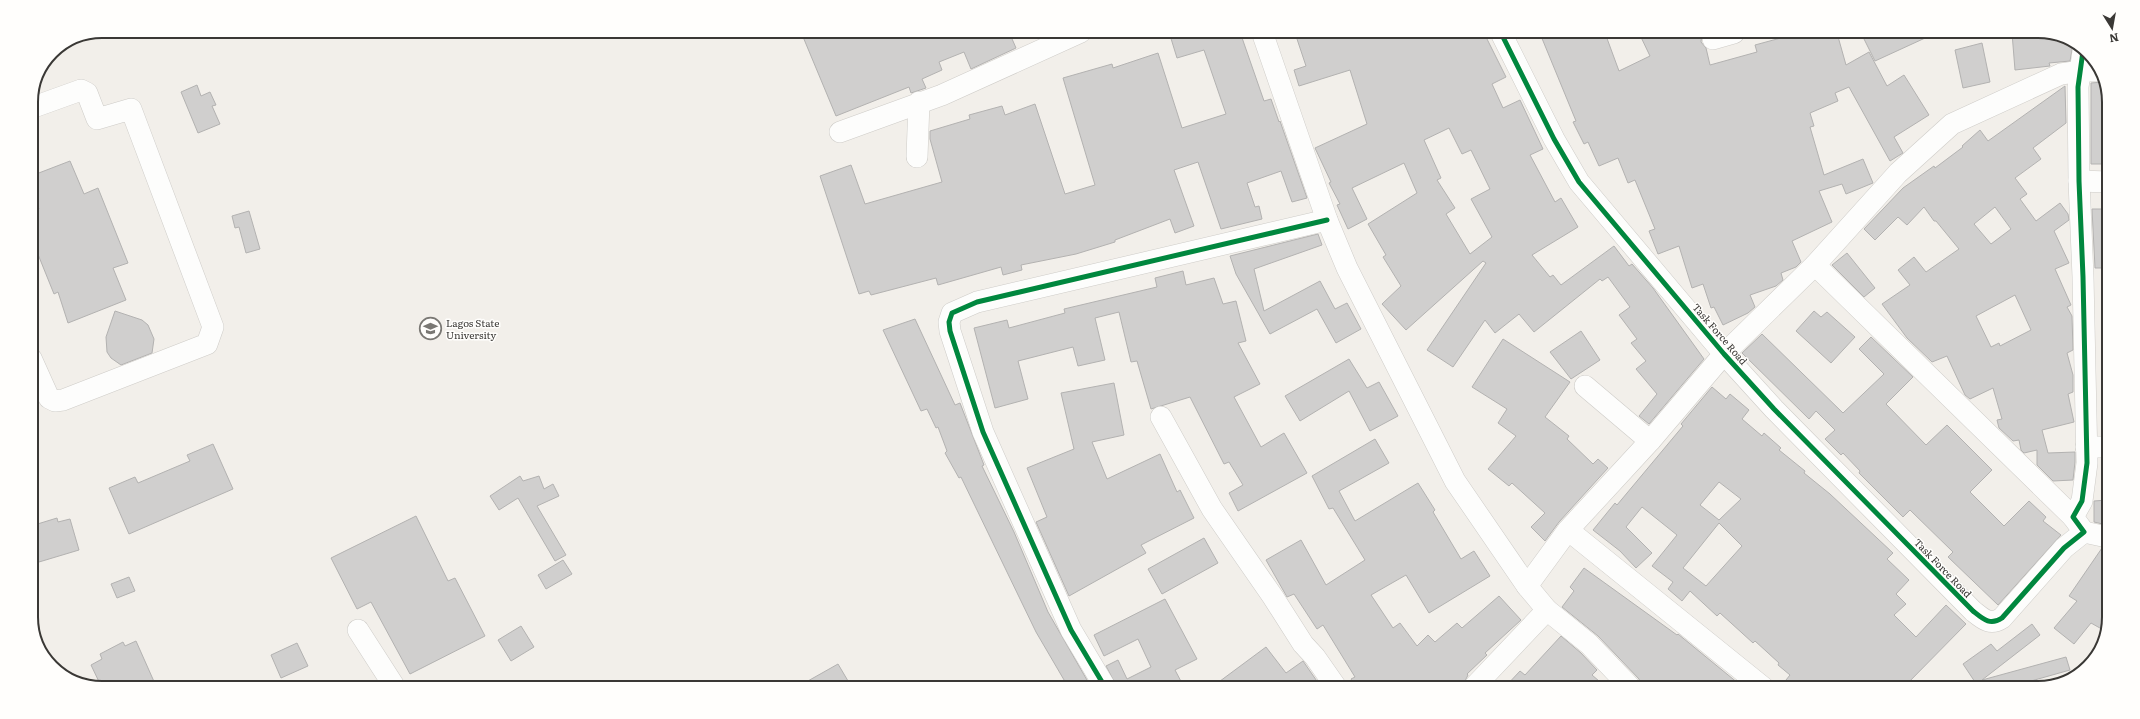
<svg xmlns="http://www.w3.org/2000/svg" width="2140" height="719" viewBox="0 0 2140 719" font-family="Literata,serif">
<rect width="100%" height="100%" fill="#f2efea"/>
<!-- building -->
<g fill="#d0cfce" stroke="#b3b2b1" fill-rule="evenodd">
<path d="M 801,32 L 1009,32 L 1016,48 L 971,69 L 964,52 L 939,62 L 942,70 L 922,79 L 926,88 L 911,93 L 909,87 L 836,116 Z"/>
<path d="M 1169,32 L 1240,32 L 1264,101 L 1271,99 L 1279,122 L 1280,121 L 1307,198 L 1292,202 L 1281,171 L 1247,183 L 1255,207 L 1259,206 L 1262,219 L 1221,229 L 1198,162 L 1174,170 L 1194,226 L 1175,233 L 1170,219 L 1115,240 L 1115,242 L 1076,254 L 1021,265 L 1022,270 L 1003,275 L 1001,267 L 938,285 L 936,278 L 871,295 L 869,291 L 859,294 L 820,176 L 851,165 L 865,204 L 942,182 L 930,139 L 930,131 L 970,119 L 969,115 L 1002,106 L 1005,115 L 1035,104 L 1065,194 L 1095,185 L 1063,78 L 1112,64 L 1113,68 L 1158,53 L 1182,128 L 1226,114 L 1204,50 L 1177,58 Z"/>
<path d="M 1295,33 L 1484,33 L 1506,77 L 1492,84 L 1503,108 L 1520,100 L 1543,149 L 1530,155 L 1555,202 L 1561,198 L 1578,227 L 1532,255 L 1550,277 L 1553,275 L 1561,285 L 1614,246 L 1629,266 L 1632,264 L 1653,288 L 1704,359 L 1649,424 L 1639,416 L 1657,394 L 1636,369 L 1646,361 L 1631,343 L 1637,339 L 1619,315 L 1630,307 L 1608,277 L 1602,281 L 1600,279 L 1534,332 L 1519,314 L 1495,333 L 1485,320 L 1453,367 L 1427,350 L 1486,263 L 1483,261 L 1406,330 L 1382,304 L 1401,286 L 1383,257 L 1386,255 L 1368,224 L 1417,193 L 1404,163 L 1352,188 L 1367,219 L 1348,229 L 1337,205 L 1340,204 L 1329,183 L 1331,182 L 1315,148 L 1367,124 L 1350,70 L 1299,86 L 1294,70 L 1306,66 ZM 1449,128 L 1462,154 L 1471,150 L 1490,189 L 1471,199 L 1492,237 L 1470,254 L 1446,214 L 1455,208 L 1437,180 L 1441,178 L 1424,140 Z"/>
<path d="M 1551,33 L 1605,33 L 1619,71 L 1650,56 L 1639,33 L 1702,33 L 1701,42 L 1706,48 L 1710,65 L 1757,52 L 1755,45 L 1799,33 L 1837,33 L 1846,65 L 1869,52 L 1887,86 L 1904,75 L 1929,115 L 1894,137 L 1903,153 L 1890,161 L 1849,87 L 1835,93 L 1838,101 L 1810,113 L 1814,126 L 1810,127 L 1824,175 L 1863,159 L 1873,183 L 1846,194 L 1842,184 L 1819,191 L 1832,222 L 1792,241 L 1801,262 L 1796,267 L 1781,273 L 1783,280 L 1776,286 L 1750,295 L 1755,307 L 1748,313 L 1723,325 L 1714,307 L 1711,308 L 1703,284 L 1692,288 L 1679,246 L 1658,254 L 1649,231 L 1655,229 L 1635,180 L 1628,183 L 1618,158 L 1599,166 L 1588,142 L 1584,144 L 1573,122 L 1576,121 L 1541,36 Z"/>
<path d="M 1861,33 L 1936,33 L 1875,61 Z"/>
<path d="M 2012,33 L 2056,33 L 2073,45 L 2070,61 L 2049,63 L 2050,66 L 2015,70 Z"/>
<path d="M 1982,43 L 1990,82 L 1963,88 L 1955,50 Z"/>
<path d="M 2103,82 L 2109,97 L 2109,164 L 2091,164 L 2091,83 Z"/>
<path d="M 197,85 L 201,96 L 210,92 L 216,105 L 212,106 L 220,124 L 198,133 L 181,92 Z"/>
<path d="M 2065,86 L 2066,123 L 2033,148 L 2041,159 L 2015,178 L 2027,194 L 2020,199 L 2036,221 L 2060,203 L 2068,214 L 2069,220 L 2054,231 L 2069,263 L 2055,269 L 2071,305 L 2067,307 L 2072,316 L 2073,350 L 2067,353 L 2073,375 L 2073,392 L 2068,394 L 2074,422 L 2042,430 L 2048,453 L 2075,452 L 2075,462 L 2073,480 L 2053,481 L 2037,465 L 2037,450 L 2024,453 L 2021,450 L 2019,440 L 2013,441 L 1999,428 L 1997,420 L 2002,419 L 1993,388 L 1970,399 L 1965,395 L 1947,356 L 1932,362 L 1907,338 L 1882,304 L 1910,285 L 1898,270 L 1914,257 L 1926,272 L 1959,249 L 1936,221 L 1934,221 L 1924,207 L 1907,225 L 1898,217 L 1875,240 L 1864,229 L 1903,188 L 1934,166 L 1935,168 L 1963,147 L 1962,146 L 1980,130 L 1988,141 ZM 1995,207 L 2011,229 L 1991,244 L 1974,224 ZM 2015,295 L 2031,330 L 2000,346 L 1999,343 L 1991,347 L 1976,316 Z"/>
<path d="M 70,161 L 84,194 L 98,188 L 128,263 L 113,268 L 126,300 L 68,323 L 58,292 L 54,294 L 31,237 L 31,212 L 39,209 L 31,188 L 31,176 Z"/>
<path d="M 2092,209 L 2108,209 L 2108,268 L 2095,268 Z"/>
<path d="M 249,211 L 260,249 L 246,253 L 239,227 L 235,228 L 232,216 Z"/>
<path d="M 1318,234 L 1322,245 L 1254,269 L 1264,311 L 1320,281 L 1335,309 L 1347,303 L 1361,329 L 1336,343 L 1317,309 L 1270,334 L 1236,274 L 1230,256 Z"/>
<path d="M 1847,253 L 1875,288 L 1864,297 L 1832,265 Z"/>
<path d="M 1183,271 L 1186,285 L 1214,278 L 1223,304 L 1236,301 L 1246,341 L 1238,343 L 1260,384 L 1234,397 L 1261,447 L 1284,433 L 1307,473 L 1238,511 L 1229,493 L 1243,485 L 1229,462 L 1224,464 L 1190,397 L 1151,409 L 1137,361 L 1131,362 L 1119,312 L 1095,318 L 1105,360 L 1078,366 L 1073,347 L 1018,361 L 1028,399 L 995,408 L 974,328 L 1007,320 L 1009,328 L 1065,313 L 1064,309 L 1157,287 L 1155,278 Z"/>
<path d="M 115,311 L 142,320 L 148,325 L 154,339 L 152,353 L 121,365 L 111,358 L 107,352 L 106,337 Z"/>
<path d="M 1814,311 L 1821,317 L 1827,312 L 1855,337 L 1831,363 L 1796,331 Z"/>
<path d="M 915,319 L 955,405 L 960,403 L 984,465 L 982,466 L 1014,532 L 1048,612 L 1091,687 L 1063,687 L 1067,685 L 1036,632 L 961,477 L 959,478 L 945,453 L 947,451 L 938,427 L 936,428 L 927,409 L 921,411 L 883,330 Z"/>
<path d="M 1581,331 L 1600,360 L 1571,379 L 1550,352 Z"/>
<path d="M 1762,334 L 1843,413 L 1884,374 L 1859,349 L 1871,337 L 1913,377 L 1886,404 L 1926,445 L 1947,425 L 1992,470 L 1970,492 L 2004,526 L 2029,501 L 2046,517 L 2043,521 L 2061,535 L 1998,605 L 1948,557 L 1953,552 L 1910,510 L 1903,517 L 1859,473 L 1860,471 L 1843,453 L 1841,455 L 1825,439 L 1835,430 L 1816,411 L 1809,419 L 1742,353 Z"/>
<path d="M 1503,339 L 1570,382 L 1545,417 L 1569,436 L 1567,439 L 1593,464 L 1598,459 L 1608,468 L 1559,522 L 1545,541 L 1531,527 L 1545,513 L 1512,483 L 1509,486 L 1488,469 L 1516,436 L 1498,423 L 1507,409 L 1472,387 Z"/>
<path d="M 1349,359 L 1367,388 L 1379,382 L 1398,416 L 1370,431 L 1349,391 L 1300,421 L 1285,396 Z"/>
<path d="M 1114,383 L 1124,435 L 1092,442 L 1107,479 L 1160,454 L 1177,492 L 1180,490 L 1194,518 L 1141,545 L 1146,553 L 1069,596 L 1036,522 L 1047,517 L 1027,468 L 1074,449 L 1061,393 Z"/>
<path d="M 1712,387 L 1726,399 L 1730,394 L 1749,410 L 1742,419 L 1762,436 L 1764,433 L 1781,448 L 1779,450 L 1805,471 L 1804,473 L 1830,494 L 1893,553 L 1887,559 L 1909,580 L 1896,594 L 1906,604 L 1894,615 L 1916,637 L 1946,605 L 1966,624 L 1903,688 L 1795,688 L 1786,680 L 1790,675 L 1778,665 L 1779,663 L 1755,641 L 1753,643 L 1720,613 L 1717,616 L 1690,591 L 1682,601 L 1668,589 L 1673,582 L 1652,566 L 1677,535 L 1642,507 L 1626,527 L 1652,553 L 1636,568 L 1620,551 L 1593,530 L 1615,503 L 1617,505 L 1683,426 L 1681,424 ZM 1719,482 L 1741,499 L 1719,520 L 1700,505 ZM 1719,523 L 1742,546 L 1706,586 L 1683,568 Z"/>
<path d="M 1375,439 L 1389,463 L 1339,491 L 1355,521 L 1418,483 L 1435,510 L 1433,512 L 1461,559 L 1474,551 L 1490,576 L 1429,613 L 1406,575 L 1371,595 L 1393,628 L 1400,623 L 1417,646 L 1428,635 L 1435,642 L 1457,623 L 1462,628 L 1499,596 L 1521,620 L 1485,653 L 1487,655 L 1467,674 L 1468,675 L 1462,687 L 1356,687 L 1351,679 L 1355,677 L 1323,625 L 1317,629 L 1294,594 L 1287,597 L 1266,560 L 1301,540 L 1326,585 L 1365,560 L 1333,508 L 1329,509 L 1312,476 Z"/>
<path d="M 213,444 L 233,489 L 129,534 L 109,488 L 135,477 L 138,483 L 190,461 L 187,455 Z"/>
<path d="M 520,476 L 523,481 L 539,476 L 544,489 L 553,484 L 559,496 L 537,506 L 566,555 L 555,561 L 518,498 L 499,510 L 490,496 Z"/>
<path d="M 2107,500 L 2107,525 L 2094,522 L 2094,501 Z"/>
<path d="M 416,516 L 448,581 L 455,578 L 485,636 L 410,674 L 371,602 L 357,609 L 331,558 Z"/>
<path d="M 57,518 L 58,522 L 70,519 L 79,550 L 39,562 L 31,536 L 31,526 Z"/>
<path d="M 1204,538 L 1218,563 L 1162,594 L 1148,569 Z"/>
<path d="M 2102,548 L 2107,549 L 2107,632 L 2091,623 L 2074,644 L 2054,628 L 2077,601 L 2069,596 Z"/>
<path d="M 563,560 L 572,574 L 546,589 L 538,575 Z"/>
<path d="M 1584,568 L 1677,635 L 1678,634 L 1744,688 L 1642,687 L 1639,679 L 1598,636 L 1562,607 L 1574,591 L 1570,587 Z"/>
<path d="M 129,577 L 135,591 L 117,598 L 111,584 Z"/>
<path d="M 1165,599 L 1197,659 L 1175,670 L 1184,687 L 1117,687 L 1106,666 L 1118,660 L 1127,679 L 1151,667 L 1138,639 L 1104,656 L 1094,635 Z"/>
<path d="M 2032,624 L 2040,635 L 1982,680 L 2066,657 L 2070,670 L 2024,683 L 2024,685 L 2012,688 L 1967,688 L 1967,684 L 1975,682 L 1963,664 L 1991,644 L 1997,651 Z"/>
<path d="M 521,626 L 534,647 L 511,661 L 498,640 Z"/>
<path d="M 1561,636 L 1581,653 L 1597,670 L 1592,675 L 1606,687 L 1505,687 L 1520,671 L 1525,675 Z"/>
<path d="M 136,641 L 156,686 L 101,686 L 91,665 L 102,659 L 100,654 L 123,642 L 125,646 Z"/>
<path d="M 297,643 L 308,666 L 281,678 L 271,655 Z"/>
<path d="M 1266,647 L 1286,673 L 1303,661 L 1321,687 L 1212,687 Z"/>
<path d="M 838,664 L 851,686 L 799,686 Z"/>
</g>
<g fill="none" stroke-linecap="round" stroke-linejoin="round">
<defs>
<g id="minor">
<path d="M 1262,32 L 1327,220 L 1347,268 L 1455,481 L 1527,586 L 1547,610 L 1589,644 L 1630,687"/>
<path d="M 1501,33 L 1554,139 L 1579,182 L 1724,354 L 1774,409 L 1973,611 C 1983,619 1990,626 2002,618 L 2064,548 L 2084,532 L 2073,517 L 2082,501 L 2087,463 L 2083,277 L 2079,181 L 2078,87 L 2083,51"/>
<path d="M 1713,39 L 1734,33"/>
<path d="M 31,108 L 81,90 L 87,93 L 97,119 L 131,109 L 213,327 L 207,344 L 63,400 L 55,401 L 49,398 L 31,358"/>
<path d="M 840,132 L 942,95 L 1081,32"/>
<path d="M 917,157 L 919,102"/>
<path d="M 2079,181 L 2108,182"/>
<path d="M 1815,265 L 2073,517"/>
<path d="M 1585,386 L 1650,441"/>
<path d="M 1161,417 L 1212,509 L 1273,597 L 1303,644 L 1315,657 L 1336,687"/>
<path d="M 2086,447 L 2107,447"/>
<path d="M 1568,530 L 1764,688"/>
<path d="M 2084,532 L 2107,537"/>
<path d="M 1527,586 L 1568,530 L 1650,441 L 1724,354 L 1815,265 L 1898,173 L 1952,124 L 2061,74 L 2081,71 L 2099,71"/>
<path d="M 358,630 L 394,686"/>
<path d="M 1105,687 L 1071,630 L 983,432 L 950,331 L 949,322 L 952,313 L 977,302 L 1327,220"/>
<path d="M 1474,687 L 1547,610"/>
</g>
</defs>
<!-- minor casing -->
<use href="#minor" stroke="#ceccc8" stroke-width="22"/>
<!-- minor -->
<use href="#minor" stroke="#fdfdfc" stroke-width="21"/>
<defs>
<g id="cycleway">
<path d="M 1501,33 L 1554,139 L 1579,182 L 1724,354 L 1774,409 L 1973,611 C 1983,619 1990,626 2002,618 L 2064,548 L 2084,532 L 2073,517 L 2082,501 L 2087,463 L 2083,277 L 2079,181 L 2078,87 L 2083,51"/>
<path d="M 1105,687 L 1071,630 L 983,432 L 950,331 L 949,322 L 952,313 L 977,302 L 1327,220"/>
</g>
</defs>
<!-- cycleway casing -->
<use href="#cycleway" stroke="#fffefc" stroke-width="8"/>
<!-- cycleway -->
<use href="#cycleway" stroke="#00873e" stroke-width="5"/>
</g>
<!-- icons -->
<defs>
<symbol id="university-ring" viewBox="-11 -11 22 22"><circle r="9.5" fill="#fffefc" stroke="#7a7874" stroke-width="1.5"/><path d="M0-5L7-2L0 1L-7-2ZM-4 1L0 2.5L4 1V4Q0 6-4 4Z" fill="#7a7874"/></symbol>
</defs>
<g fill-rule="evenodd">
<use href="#university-ring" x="418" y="316" width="25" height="25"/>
</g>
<g text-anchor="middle" stroke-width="3" stroke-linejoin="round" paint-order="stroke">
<!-- poi labels -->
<g font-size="10" fill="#3a3835" stroke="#fffefc" text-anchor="start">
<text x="446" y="327">Lagos State<tspan x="446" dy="12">University</tspan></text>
</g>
<!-- street labels -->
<g font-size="10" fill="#3a3835" stroke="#fffefc">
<text transform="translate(1720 334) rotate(49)" y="4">Task Force Road</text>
<text transform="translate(1943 568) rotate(46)" y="4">Task Force Road</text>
</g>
</g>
<!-- crop -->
<path d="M0 0H2140V719H0ZM102 38H2038A64 64 0 0 1 2102 102V617A64 64 0 0 1 2038 681H102A64 64 0 0 1 38 617V102A64 64 0 0 1 102 38Z" fill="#fffefc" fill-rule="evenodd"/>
<path fill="none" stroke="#3a3835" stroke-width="2" d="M102 38H2038A64 64 0 0 1 2102 102V617A64 64 0 0 1 2038 681H102A64 64 0 0 1 38 617V102A64 64 0 0 1 102 38Z"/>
<!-- north arrow -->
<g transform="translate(2112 28) rotate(169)" stroke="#fffefc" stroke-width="3" paint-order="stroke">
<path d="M0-3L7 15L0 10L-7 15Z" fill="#3a3835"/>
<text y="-6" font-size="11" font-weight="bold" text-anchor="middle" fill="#3a3835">N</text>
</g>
</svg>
